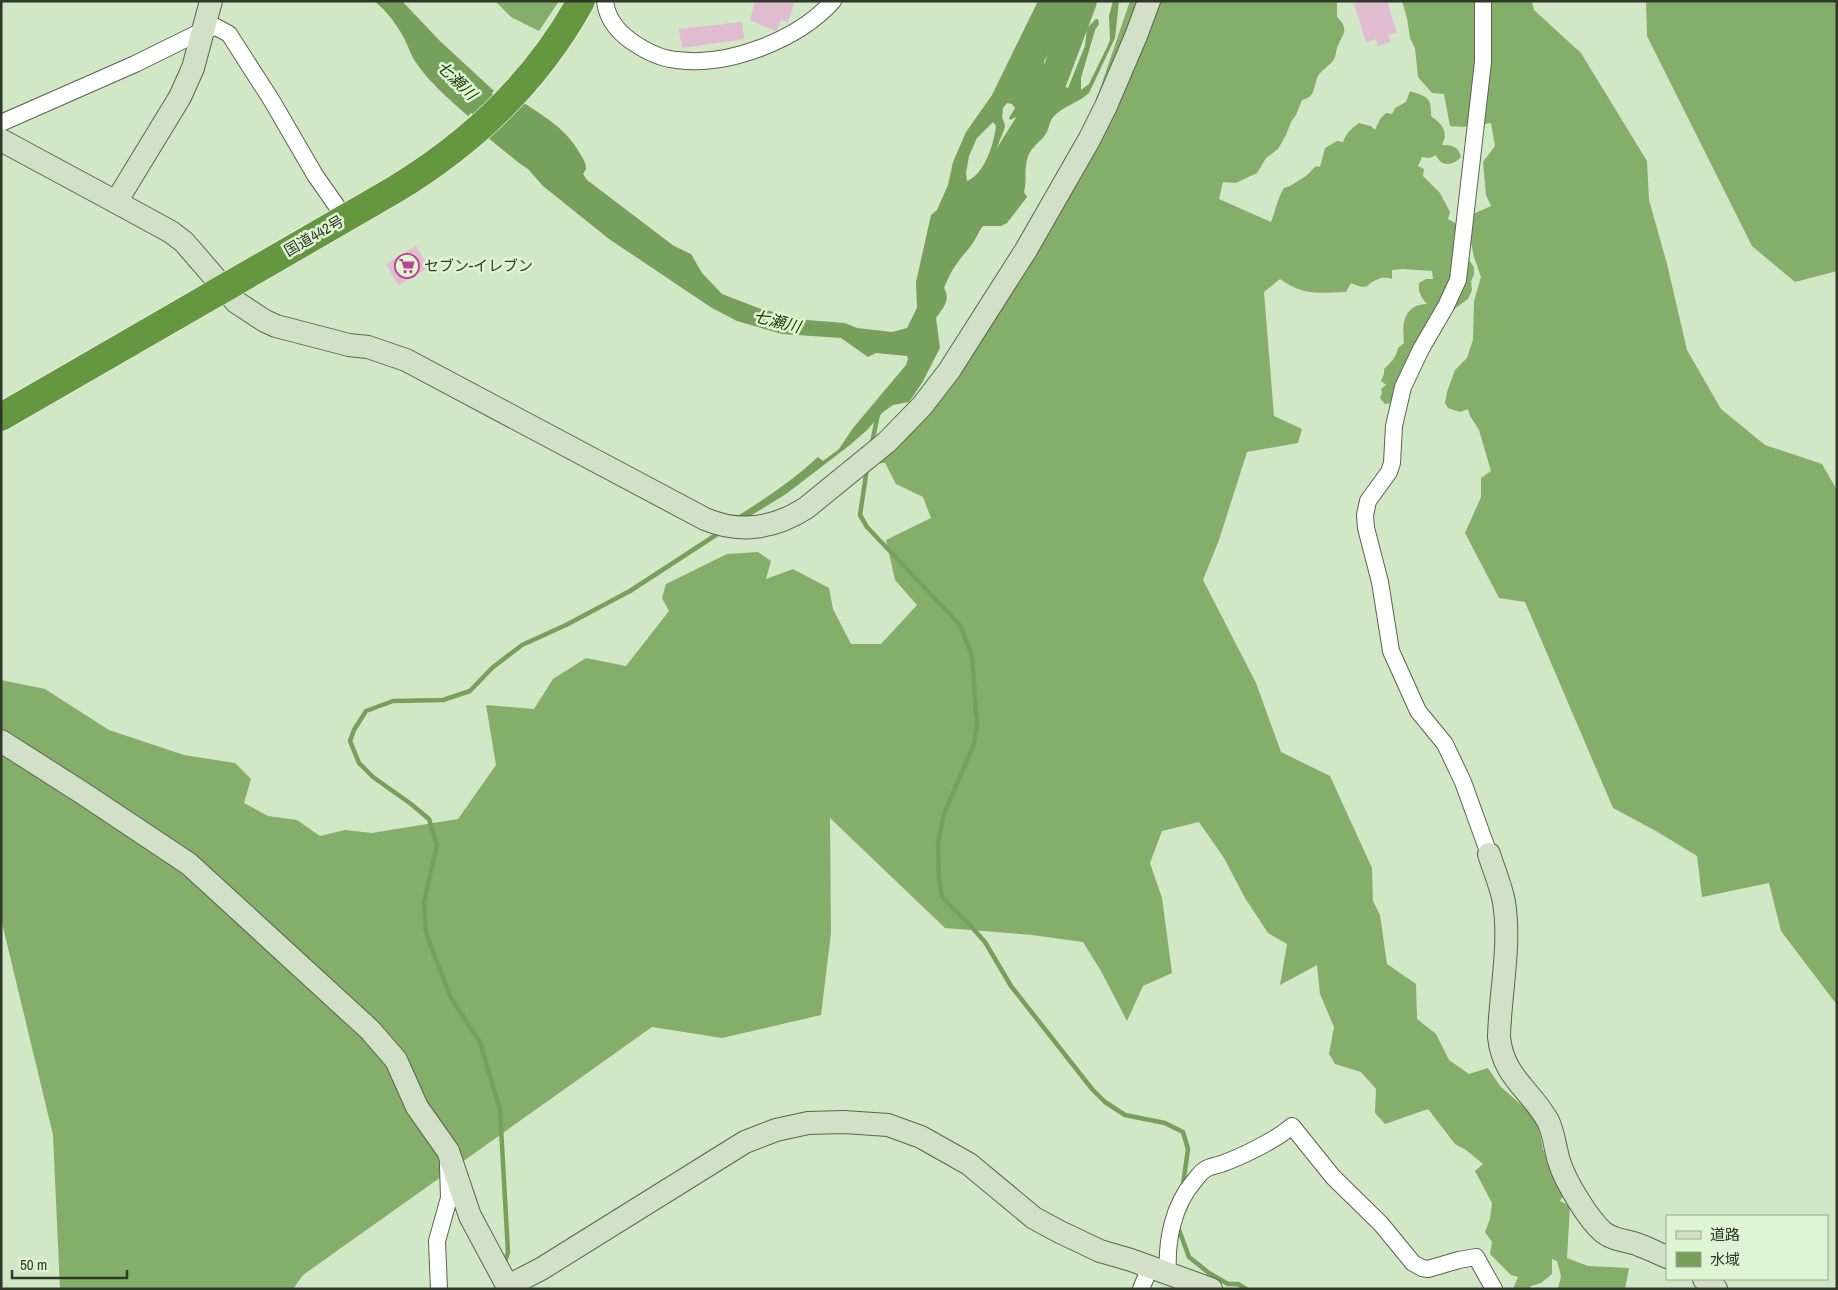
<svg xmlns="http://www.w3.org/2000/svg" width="1838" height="1290" viewBox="0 0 1838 1290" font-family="'Archivo Narrow','Noto Sans JP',sans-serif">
<rect width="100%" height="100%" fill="#d2e7c6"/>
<!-- forest -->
<g fill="#85ae6a">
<path d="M 495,1 L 559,1 L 539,31 L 511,17 Z"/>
<path d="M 1130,1 L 1337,1 L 1337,17 C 1350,30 1343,33 1337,48 C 1336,51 1336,56 1334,59 C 1330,66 1322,69 1318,76 C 1313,87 1316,97 1302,100 L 1296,115 L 1291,122 L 1286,135 L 1278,149 L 1266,158 L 1257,173 L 1236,183 L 1223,182 L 1219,199 L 1271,222 C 1276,210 1277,199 1284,188 L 1290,186 L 1306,176 L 1316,166 L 1320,167 L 1325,148 L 1337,141 L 1343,142 C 1346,133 1352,128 1359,123 L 1371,126 L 1375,130 L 1380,119 L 1386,113 L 1392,114 L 1395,108 L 1406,102 L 1410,91 C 1425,97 1432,95 1431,116 C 1442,124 1449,131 1442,145 C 1452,145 1458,146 1461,157 C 1454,165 1441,168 1436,155 L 1430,158 L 1422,157 L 1418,166 L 1424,169 L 1423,176 L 1440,193 L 1450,212 L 1448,219 L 1455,223 L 1468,249 L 1469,260 L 1474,267 L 1474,275 L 1471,281 L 1472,290 L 1468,299 L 1453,310 L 1391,403 L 1385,404 L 1380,398 L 1382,392 L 1381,389 L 1386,385 L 1381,381 L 1384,374 L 1384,369 C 1390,364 1397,356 1398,348 L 1404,343 C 1402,324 1403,305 1427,304 C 1421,297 1418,292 1419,283 L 1426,279 L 1433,279 L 1432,271 L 1402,269 L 1392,270 L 1392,279 C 1388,278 1383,277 1379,279 C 1364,283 1372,292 1351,283 L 1346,292 C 1319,293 1304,296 1280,279 L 1264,292 L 1274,416 L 1302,429 L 1298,443 L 1247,452 L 1219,540 L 1203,580 L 1256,683 L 1281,752 L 1330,776 L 1372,868 L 1373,901 L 1380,915 L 1387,964 L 1416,984 L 1417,1019 L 1436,1034 L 1449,1060 L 1469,1074 L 1488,1068 L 1500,1086 L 1527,1110 L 1538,1124 L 1543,1149 L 1553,1177 L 1567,1189 L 1560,1201 L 1570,1206 L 1567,1258 L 1588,1266 L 1629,1268 L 1625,1289 L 1558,1289 L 1561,1276 L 1557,1261 L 1552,1259 L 1552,1274 L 1541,1283 L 1531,1286 L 1530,1289 L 1513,1289 L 1518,1277 L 1511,1275 L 1490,1254 L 1492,1242 L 1485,1232 L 1490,1219 L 1492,1203 L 1475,1171 L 1483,1164 L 1466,1150 L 1455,1144 L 1428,1109 L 1385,1124 L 1375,1113 L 1376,1089 L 1361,1072 L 1335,1064 L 1329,1054 L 1334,1027 L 1320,994 L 1317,965 L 1280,985 L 1287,944 L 1268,933 L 1245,898 L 1224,858 L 1199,822 L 1162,831 L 1150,863 L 1162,898 L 1172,973 L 1143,986 L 1127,1021 L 1101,971 L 1083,942 L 1032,935 L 945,928 L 830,818 L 831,933 L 821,1015 L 722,1038 L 652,1027 L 303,1275 L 293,1289 L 60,1289 L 53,1135 L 1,919 L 1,680 L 45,689 L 109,730 L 184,755 L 235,763 L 251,779 L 244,803 L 268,816 L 297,820 L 320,836 L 345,830 L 372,833 L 458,819 L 496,765 L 486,705 L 534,709 L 553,679 L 586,658 L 626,666 L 669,611 L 662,598 L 666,584 L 727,554 L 758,552 L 771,561 L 766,579 L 793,569 L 829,588 L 833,609 L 851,644 L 881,644 L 917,605 L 895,580 L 886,540 L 931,518 L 923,497 L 896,484 L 885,463 L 866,464 L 940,385 L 1086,130 Z"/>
<path d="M 1402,1 L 1532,1 L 1534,10 L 1581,53 L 1647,161 L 1649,200 L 1667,264 L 1687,350 L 1721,409 L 1765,445 L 1822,464 L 1837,490 L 1837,1005 L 1781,931 L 1769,883 L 1702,897 L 1697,856 L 1656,831 L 1613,808 L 1525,602 L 1499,598 L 1465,533 L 1481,497 L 1481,478 L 1491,471 L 1479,430 L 1470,416 L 1468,409 L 1460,412 L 1448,408 L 1445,403 L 1447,392 L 1455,370 L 1467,358 L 1473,340 L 1474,301 L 1481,277 L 1474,257 L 1468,228 L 1473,214 L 1491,206 L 1486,195 L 1483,162 L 1495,146 L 1491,123 L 1463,127 L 1450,126 L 1444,94 L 1432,93 L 1418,77 L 1415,48 L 1410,38 L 1407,18 Z"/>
<path d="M 1646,1 L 1837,1 L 1837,271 L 1795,282 L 1752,246 L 1647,36 Z"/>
</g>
<!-- water -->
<g fill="#77a05c" fill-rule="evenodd">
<path d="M 374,1 L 402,1 L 440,41 L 494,91 L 468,116 C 450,100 430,83 417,64 C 411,56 409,48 405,40 C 398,26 387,11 374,1 Z"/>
<path d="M 1038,1 L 1086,1 L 1066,31 L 1061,35 L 1044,61 C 1044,72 1058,85 1068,88 L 1085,46 L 1087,28 L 1096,19 L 1098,19 L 1099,24 L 1095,30 L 1081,78 L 1081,90 L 1089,84 L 1108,45 L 1110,40 L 1109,16 L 1113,1 L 1119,1 L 1115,38 L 1089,93 C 1078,103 1063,106 1053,117 C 1049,122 1049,130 1045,135 C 1039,143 1029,149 1027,160 C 1024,170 1027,181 1024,192 L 1027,197 L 1007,223 L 1001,226 L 983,226 C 978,232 976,240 970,247 C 958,261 951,270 944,288 C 951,300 943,308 936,318 L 940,348 L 922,383 L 909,402 L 893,405 L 883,412 L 867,430 L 850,445 L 786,494 L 747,518 L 736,517 C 765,499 793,480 818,457 L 823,461 L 839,449 L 853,428 L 906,365 L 908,359 L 907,356 L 876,353 L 868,357 L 841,338 L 782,334 L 737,321 L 712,308 L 609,239 L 543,186 L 528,169 L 519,163 L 487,137 L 499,126 L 528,151 L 553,161 L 551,149 L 510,117 L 524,103 C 545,117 566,129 579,152 C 582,157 586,162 586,169 L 583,174 L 587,180 L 674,246 L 691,254 L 702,273 L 722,294 L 761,309 L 807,320 L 845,323 L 857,328 L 892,332 L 907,328 L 917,308 L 916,282 L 931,215 L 937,210 L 948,185 L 953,162 L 966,132 L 992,95 ZM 1007,103 L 1012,104 L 1015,108 L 1009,118 L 1010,120 L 1016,117 C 1019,123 1017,129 1016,136 C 1011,166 999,187 985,214 L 981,216 L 978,213 L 979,208 L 990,177 L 995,152 L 1004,130 L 1005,125 L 1002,117 L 1003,108 ZM 993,122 L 996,126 C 994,143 985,174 967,181 L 966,173 L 969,156 L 977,138 Z"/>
</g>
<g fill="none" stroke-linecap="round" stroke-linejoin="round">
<!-- stream -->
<g stroke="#77a05c" stroke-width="4.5">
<path d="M 872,443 L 878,414"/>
<path d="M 867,468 L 860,515 L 867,527 L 960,625 L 972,656 L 977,725 L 974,744 L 944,814 L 938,843 L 939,879 L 942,897 L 968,923 L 985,942 L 1011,986 L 1092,1089 L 1105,1102 L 1125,1115 L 1165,1123 L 1183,1132 L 1188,1149 L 1183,1185"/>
<path d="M 1178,1227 L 1189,1257 L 1209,1273 L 1228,1284 L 1238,1284 L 1246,1289"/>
<path d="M 504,1265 L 508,1252 L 500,1110 L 480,1042 L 451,998 L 426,933 L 424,902 L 437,845 L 429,819 L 411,804 L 373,777 L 359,763 L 350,741 L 354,730 L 366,711 L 393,701 L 443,700 L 470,691 L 492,668 L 522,645 L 566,625 L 630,591 L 719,533"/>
</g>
<!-- river -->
<g stroke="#77a05c" stroke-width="28">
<path d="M 454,79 L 570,181"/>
<path d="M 963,224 L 991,184 L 1049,91 L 1083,1"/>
</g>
</g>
<!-- building -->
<g fill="#e0bcd1">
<path d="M 755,1 L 795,1 L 788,22 L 781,20 L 777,30 L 775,31 L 750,20 Z"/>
<path d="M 1353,1 L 1387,1 L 1397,33 L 1388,35 L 1390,42 L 1378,46 L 1376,39 L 1366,42 Z"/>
<path d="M 742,22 L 744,39 L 682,48 L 679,29 Z"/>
<path d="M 416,246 L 429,268 L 398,285 L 386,264 Z"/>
</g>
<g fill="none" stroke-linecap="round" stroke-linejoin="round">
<defs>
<g id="street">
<path d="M 605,1 C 607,19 617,31 631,41 C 644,50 661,59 677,60 C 728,67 798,40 833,1"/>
<path d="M 1483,1 L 1483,62 L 1458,280 L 1446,306 L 1421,349 L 1403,387 L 1394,426 L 1392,463 L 1389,472 L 1368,501 L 1365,515 L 1366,528 L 1380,582 L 1391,651 L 1418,711 L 1445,744 L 1463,782 L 1489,854"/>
<path d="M 1,123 L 135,64 L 204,30 L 216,27 L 229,34 L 272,101 L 315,175 L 345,218"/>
<path d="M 1168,1274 C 1166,1241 1173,1205 1195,1180 C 1198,1176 1202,1171 1206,1169 C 1210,1166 1216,1166 1221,1164 C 1241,1157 1276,1140 1292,1126 L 1333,1177 L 1381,1224 L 1413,1263 L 1422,1268 L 1428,1269 L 1459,1260 L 1476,1257 L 1494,1289"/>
<path d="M 439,1289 L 437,1241 L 449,1198 L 448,1165"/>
<path d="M 1141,1289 L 1150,1267"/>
</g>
<g id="secondary">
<path d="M 211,1 L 193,68 L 180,97 L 116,202 L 171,232 L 184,242 L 236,302 L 265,321 L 276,326 L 349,345 L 368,347 L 406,360 L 705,519 C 740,534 775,528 806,508 L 887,442 L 922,406 L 949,371 L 1026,250 L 1089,140 L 1106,106 L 1136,36 L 1149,1"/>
<path d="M 1,140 L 116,202"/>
<path d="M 1,741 L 84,794 L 189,864 L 370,1030 L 396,1060 L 417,1107 L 448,1151 L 470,1216 L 509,1289"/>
<path d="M 1489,854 C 1494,870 1501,886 1504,902 C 1511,946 1500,993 1499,1037 C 1503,1077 1530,1089 1548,1121 C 1554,1133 1555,1148 1559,1161 C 1565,1181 1588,1219 1603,1232 C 1614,1241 1627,1240 1639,1245 C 1648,1248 1657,1253 1667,1257"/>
<path d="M 1704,1279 L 1716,1289"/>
<path d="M 508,1286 L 541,1269 L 745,1142 L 776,1130 L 808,1123 L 844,1122 L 888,1125 L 921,1137 L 969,1164 L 1034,1218 L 1060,1232 L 1100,1251 L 1131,1260 L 1211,1289"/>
</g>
<path id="highway" d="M 1,417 L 394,190 C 472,143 537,81 581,1"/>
</defs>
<!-- street casing -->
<use href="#street" stroke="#55674b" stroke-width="18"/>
<!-- secondary casing -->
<use href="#secondary" stroke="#55674b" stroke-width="24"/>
<!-- highway casing -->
<use href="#highway" stroke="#fff" stroke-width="29"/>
<!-- street -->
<use href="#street" stroke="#fff" stroke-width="16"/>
<!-- secondary -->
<use href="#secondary" stroke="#d1e0c6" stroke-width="22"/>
<!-- highway -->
<use href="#highway" stroke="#659740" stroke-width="28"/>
</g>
<!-- icons -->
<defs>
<symbol id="supermarket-ring" viewBox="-11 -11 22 22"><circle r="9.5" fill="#dff4d3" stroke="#bc4294" stroke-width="1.5"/><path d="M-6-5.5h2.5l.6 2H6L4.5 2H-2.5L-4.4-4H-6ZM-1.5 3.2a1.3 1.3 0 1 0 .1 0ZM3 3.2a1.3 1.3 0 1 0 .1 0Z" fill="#bc4294"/></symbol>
</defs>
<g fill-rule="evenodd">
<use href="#supermarket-ring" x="393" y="252" width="28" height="28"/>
</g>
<g text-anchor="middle" stroke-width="5" stroke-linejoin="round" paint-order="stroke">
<!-- street labels -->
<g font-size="15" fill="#30382b" stroke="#dff4d3">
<text transform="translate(314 236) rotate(-30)" y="5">国道442号</text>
</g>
<!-- poi labels -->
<g font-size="15" fill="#30382b" stroke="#dff4d3" text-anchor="start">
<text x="424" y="271">セブン-イレブン</text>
</g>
<!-- water labels -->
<g font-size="16" font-style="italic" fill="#213b0a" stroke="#dff4d3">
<text transform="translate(457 80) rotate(44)" y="6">七瀬川</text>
<text transform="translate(777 321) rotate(14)" y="6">七瀬川</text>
</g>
</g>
<!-- border -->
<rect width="1838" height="1290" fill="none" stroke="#30382b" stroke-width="5"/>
<!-- legend -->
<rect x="1666" y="1215" width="162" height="65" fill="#dff4d3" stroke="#99a990"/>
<rect x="1676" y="1231" width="25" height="8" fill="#d1e0c6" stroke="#99a990"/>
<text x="1710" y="1240" font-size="15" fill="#30382b">道路</text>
<rect x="1676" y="1252" width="25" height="15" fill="#77a05c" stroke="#99a990"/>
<text x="1710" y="1265" font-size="15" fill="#30382b">水域</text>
<!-- scale -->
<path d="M12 1270v8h115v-8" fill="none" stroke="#30382b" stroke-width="2.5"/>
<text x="20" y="1270" font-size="15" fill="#30382b" stroke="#dff4d3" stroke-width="4" paint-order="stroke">50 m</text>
</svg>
